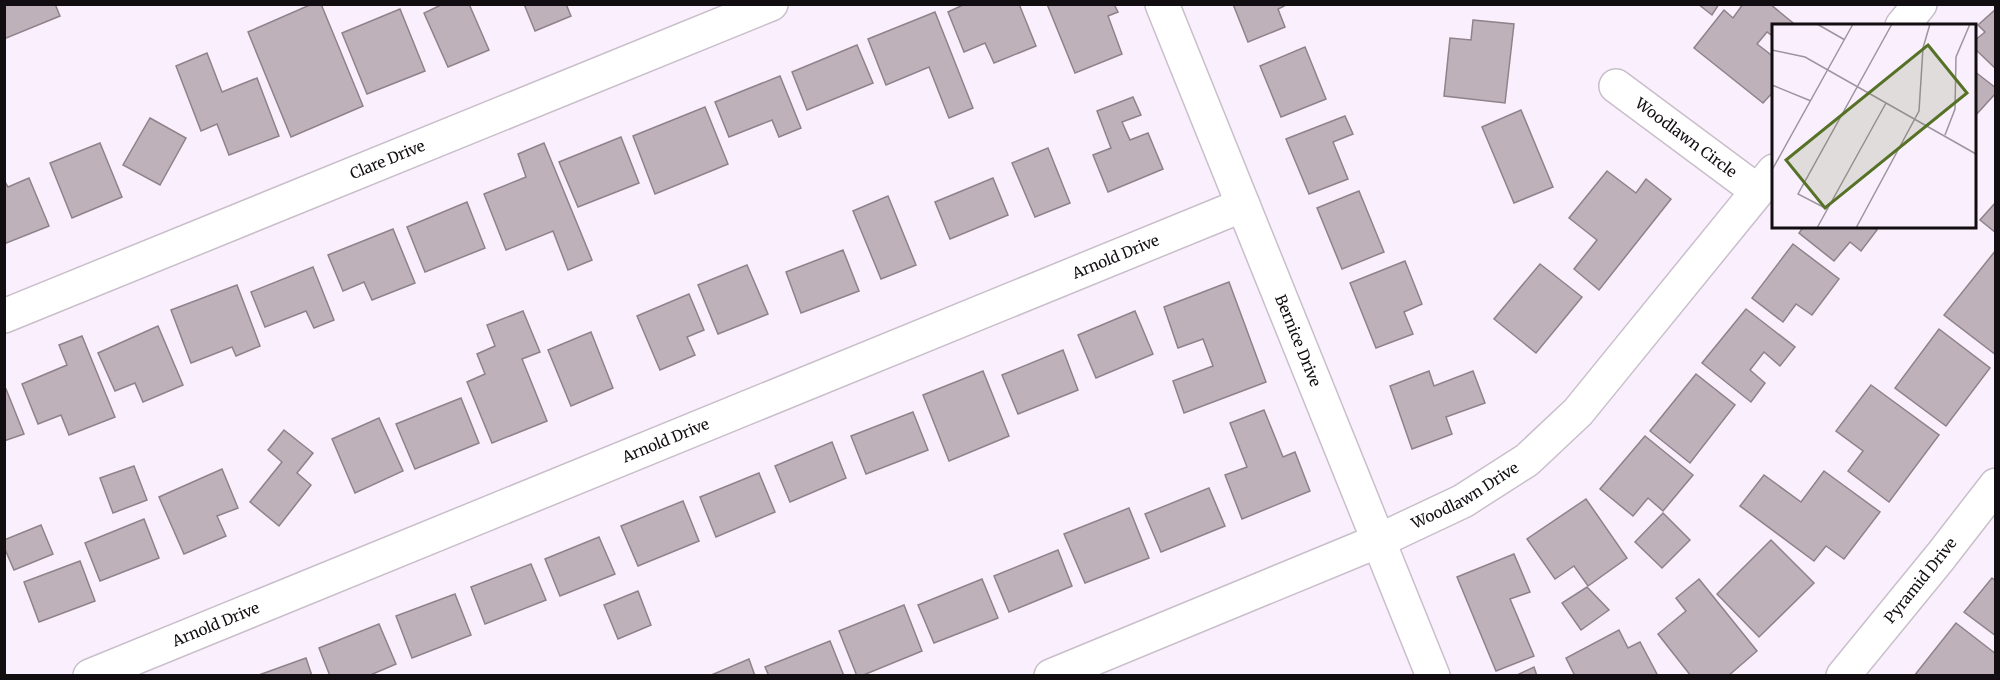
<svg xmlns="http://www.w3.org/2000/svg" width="2000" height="680" viewBox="0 0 2000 680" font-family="Merriweather,serif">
<rect width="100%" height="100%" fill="#faeffc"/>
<!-- building -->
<g fill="#bfb1ba" stroke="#8f828b" stroke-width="1.5">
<path d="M 4,4 L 55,4 L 60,16 L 4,39 Z"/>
<path d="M 312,4 L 321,4 L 363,106 L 291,137 L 248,32 Z"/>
<path d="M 443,4 L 469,4 L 489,50 L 448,67 L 424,13 Z"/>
<path d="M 524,4 L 566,4 L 571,16 L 535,31 Z"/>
<path d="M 965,4 L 1019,4 L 1036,46 L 994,63 L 985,43 L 964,52 L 948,12 Z"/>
<path d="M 1047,4 L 1114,4 L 1118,12 L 1108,16 L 1122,54 L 1075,73 Z"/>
<path d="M 1233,4 L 1288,4 L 1278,9 L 1285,27 L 1248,42 Z"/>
<path d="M 1698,4 L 1719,4 L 1712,15 Z"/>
<path d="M 1743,4 L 1770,4 L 1793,23 L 1791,26 L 1774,26 L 1774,37 L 1767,32 L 1757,44 L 1774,57 L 1774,91 L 1763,103 L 1694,48 L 1724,10 L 1733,18 Z"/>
<path d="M 400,9 L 425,71 L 367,94 L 342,33 Z"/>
<path d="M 1996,9 L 1996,69 L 1974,48 L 1974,41 L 1985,32 L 1978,25 Z"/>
<path d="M 935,12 L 973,108 L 949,118 L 929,67 L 886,85 L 868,39 Z"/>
<path d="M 1473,20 L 1514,24 L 1505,103 L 1444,96 L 1450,38 L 1471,40 Z"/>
<path d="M 857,45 L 873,83 L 807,110 L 792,72 Z"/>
<path d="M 1305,47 L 1326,99 L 1281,117 L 1260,66 Z"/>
<path d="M 207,53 L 222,92 L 257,78 L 279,136 L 229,155 L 217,124 L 201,131 L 176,66 Z"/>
<path d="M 1974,71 L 1996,88 L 1996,93 L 1974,117 Z"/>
<path d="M 780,76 L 801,128 L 779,137 L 772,120 L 729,137 L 715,102 Z"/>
<path d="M 1133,97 L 1141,115 L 1122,122 L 1130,140 L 1148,133 L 1163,169 L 1108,192 L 1093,155 L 1111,148 L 1097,111 Z"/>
<path d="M 705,107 L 728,164 L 655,194 L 633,136 Z"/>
<path d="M 1521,110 L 1553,187 L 1514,203 L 1482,127 Z"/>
<path d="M 1345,116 L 1353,134 L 1333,142 L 1348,179 L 1309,194 L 1286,139 Z"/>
<path d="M 150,118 L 186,138 L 160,185 L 123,165 Z"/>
<path d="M 621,137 L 639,183 L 578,207 L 559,162 Z"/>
<path d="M 100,143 L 122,197 L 72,218 L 50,163 Z"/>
<path d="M 544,143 L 592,260 L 568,270 L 553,231 L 506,250 L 484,194 L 526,177 L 518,154 Z"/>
<path d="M 1048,148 L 1070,203 L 1035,217 L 1012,163 Z"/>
<path d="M 1607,171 L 1636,193 L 1646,179 L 1671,199 L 1599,290 L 1574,269 L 1597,240 L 1569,218 Z"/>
<path d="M 29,178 L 49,226 L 4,244 L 4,180 L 8,187 Z"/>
<path d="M 993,178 L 1008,215 L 950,239 L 935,202 Z"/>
<path d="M 1359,191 L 1384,252 L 1342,269 L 1317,208 Z"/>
<path d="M 888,196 L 916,265 L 881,279 L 853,211 Z"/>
<path d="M 467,202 L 485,248 L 425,272 L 407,227 Z"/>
<path d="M 1996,202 L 1996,233 L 1980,220 Z"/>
<path d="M 1804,226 L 1872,226 L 1877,230 L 1861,251 L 1850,242 L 1834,261 L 1799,233 Z"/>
<path d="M 393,229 L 415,283 L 372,300 L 364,282 L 343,291 L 328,255 Z"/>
<path d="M 1793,244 L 1839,279 L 1812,315 L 1796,304 L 1783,322 L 1752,298 Z"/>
<path d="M 843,250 L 859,291 L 801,313 L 786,272 Z"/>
<path d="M 1996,250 L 1996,355 L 1944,315 Z"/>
<path d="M 1405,261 L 1422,304 L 1404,312 L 1413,334 L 1376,348 L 1350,283 Z"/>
<path d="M 1540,264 L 1582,297 L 1536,353 L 1494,319 Z"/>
<path d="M 747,265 L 768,314 L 718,334 L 698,285 Z"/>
<path d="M 313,267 L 334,320 L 314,328 L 306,311 L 265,327 L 251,292 Z"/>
<path d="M 1229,282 L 1266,382 L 1184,413 L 1173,381 L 1213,366 L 1203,339 L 1178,348 L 1164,307 Z"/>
<path d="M 237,285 L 260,346 L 236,356 L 232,347 L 191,363 L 171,310 Z"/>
<path d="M 689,294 L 704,330 L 687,337 L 695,355 L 660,370 L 637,316 Z"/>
<path d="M 1746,309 L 1795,347 L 1780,366 L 1764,352 L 1750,370 L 1765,383 L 1751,402 L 1702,363 Z"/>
<path d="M 523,311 L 540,352 L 522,359 L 547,421 L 492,443 L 467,382 L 485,374 L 477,354 L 495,346 L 487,325 Z"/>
<path d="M 1135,311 L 1153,354 L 1096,378 L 1078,335 Z"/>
<path d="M 158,326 L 183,385 L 143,402 L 135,383 L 115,391 L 98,353 Z"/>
<path d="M 1939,329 L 1990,368 L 1946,426 L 1895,388 Z"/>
<path d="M 591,332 L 613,388 L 571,406 L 548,350 Z"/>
<path d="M 82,336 L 115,417 L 69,435 L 61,415 L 38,424 L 22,384 L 67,365 L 59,345 Z"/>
<path d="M 1063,350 L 1078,390 L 1018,414 L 1002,375 Z"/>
<path d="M 983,371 L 1009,436 L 949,461 L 923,395 Z"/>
<path d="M 1429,371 L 1434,386 L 1473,371 L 1485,403 L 1446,417 L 1452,434 L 1412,449 L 1390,386 Z"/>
<path d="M 1696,374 L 1735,405 L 1690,463 L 1650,431 Z"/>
<path d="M 1871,385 L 1939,435 L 1889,502 L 1848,471 L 1863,451 L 1836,431 Z"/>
<path d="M 6,389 L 24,434 L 4,441 L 4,390 Z"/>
<path d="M 461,398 L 479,443 L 415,469 L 396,424 Z"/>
<path d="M 1264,410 L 1283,457 L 1295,452 L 1310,491 L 1242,519 L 1225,475 L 1247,467 L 1230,423 Z"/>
<path d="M 913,412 L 928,450 L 866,474 L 851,436 Z"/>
<path d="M 379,418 L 403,471 L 355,493 L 332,439 Z"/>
<path d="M 284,430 L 313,453 L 297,473 L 311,485 L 279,526 L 250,502 L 282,462 L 268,450 Z"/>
<path d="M 1645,436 L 1693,475 L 1663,511 L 1648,498 L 1633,516 L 1600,489 Z"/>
<path d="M 832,442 L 846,478 L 790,502 L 775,466 Z"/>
<path d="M 134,466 L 147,500 L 113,513 L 100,478 Z"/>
<path d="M 222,469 L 238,508 L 217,516 L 226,536 L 184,554 L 159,497 Z"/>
<path d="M 1824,471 L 1880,512 L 1844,559 L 1826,546 L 1814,561 L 1740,506 L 1764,475 L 1801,502 Z"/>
<path d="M 759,473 L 775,512 L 716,537 L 700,497 Z"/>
<path d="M 1209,488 L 1225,526 L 1161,552 L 1145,514 Z"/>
<path d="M 1586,499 L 1627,558 L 1588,586 L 1574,566 L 1555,579 L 1527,539 Z"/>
<path d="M 683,501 L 699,541 L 638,566 L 621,526 Z"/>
<path d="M 1129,508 L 1149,558 L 1085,583 L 1064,534 Z"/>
<path d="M 1663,513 L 1690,540 L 1662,568 L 1635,542 Z"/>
<path d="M 144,519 L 159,558 L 100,581 L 85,543 Z"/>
<path d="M 41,525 L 53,554 L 14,570 L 4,547 L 4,540 Z"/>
<path d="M 599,537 L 615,574 L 560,596 L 545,559 Z"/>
<path d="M 1771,540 L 1814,583 L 1759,637 L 1717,594 Z"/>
<path d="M 1058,550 L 1072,586 L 1009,612 L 994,576 Z"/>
<path d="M 1514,554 L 1530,592 L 1510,599 L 1534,656 L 1496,671 L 1457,577 Z"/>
<path d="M 80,561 L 95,601 L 39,622 L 24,582 Z"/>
<path d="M 531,564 L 546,600 L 485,624 L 471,587 Z"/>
<path d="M 1992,578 L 1996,581 L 1996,636 L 1964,612 Z"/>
<path d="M 982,579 L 998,618 L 934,643 L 918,605 Z"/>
<path d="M 1699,579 L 1757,651 L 1728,676 L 1691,676 L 1658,634 L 1686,611 L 1676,598 Z"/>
<path d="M 1587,587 L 1609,610 L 1581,630 L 1562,603 Z"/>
<path d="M 638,591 L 651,625 L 618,639 L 604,605 Z"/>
<path d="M 455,594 L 471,635 L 412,658 L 396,616 Z"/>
<path d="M 904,605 L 922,651 L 861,676 L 857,676 L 839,631 Z"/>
<path d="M 1956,623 L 1996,654 L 1996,676 L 1914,676 Z"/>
<path d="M 379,624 L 396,664 L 368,676 L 330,676 L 319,648 Z"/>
<path d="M 1619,630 L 1628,648 L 1640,642 L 1658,676 L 1575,676 L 1566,658 Z"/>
<path d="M 830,641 L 844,676 L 769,676 L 765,667 Z"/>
<path d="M 306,658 L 312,676 L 256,676 Z"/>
<path d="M 749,659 L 755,676 L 709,676 Z"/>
<path d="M 1534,667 L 1537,676 L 1515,676 Z"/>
</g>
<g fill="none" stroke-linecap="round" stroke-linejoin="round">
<defs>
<g id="minor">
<path id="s1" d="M 1162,4 L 1433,676"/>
<path d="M 1902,26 L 1920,4"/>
<path id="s2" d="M 1616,86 L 1756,190"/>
<path id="s3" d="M 4,316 L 771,4"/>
<path id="s4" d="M 90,676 L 1243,205"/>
<path id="s5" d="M 1051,676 L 1378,541 L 1463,501 L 1527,460 L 1578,412 L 1774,171"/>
<path id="s6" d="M 1843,676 L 1941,556 L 1996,485"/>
</g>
</defs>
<!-- minor casing -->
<use href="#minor" stroke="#c9bfcb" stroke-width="36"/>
<!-- minor -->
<use href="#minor" stroke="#fff" stroke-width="33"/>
</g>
<g text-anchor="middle" stroke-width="5" stroke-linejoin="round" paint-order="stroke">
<!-- street labels -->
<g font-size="15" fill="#110d11" stroke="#faeffc">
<text dy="5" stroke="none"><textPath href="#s2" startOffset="87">Woodlawn Circle</textPath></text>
<text dy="5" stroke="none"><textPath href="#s3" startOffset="414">Clare Drive</textPath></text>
<text dy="5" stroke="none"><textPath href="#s4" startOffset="1108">Arnold Drive</textPath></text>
<text dy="5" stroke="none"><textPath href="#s1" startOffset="363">Bernice Drive</textPath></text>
<text dy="5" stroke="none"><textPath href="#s4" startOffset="622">Arnold Drive</textPath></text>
<text dy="5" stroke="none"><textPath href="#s5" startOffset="452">Woodlawn Drive</textPath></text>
<text dy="5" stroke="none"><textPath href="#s6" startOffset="123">Pyramid Drive</textPath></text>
<text dy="5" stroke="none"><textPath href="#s4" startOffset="136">Arnold Drive</textPath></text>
</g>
</g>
<!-- overview -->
<g transform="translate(1772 24)">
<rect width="204" height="204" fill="#faeffc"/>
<path fill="none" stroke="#9d959e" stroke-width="1.5" d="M 45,0 L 73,16M 0,26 L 33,33 L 204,130M 0,61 L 39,77M 173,111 L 183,85 L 184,33 L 198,0M 0,146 L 81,0M 55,185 L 26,170 L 120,0M 45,204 L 114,79M 84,204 L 147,87 L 151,24 L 158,0"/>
<path fill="#567226" fill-opacity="0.15" stroke="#567226" stroke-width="3" d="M 156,21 L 195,69 L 53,184 L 14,136 Z"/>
<rect width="204" height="204" fill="none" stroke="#110d11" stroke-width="3"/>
</g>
<!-- border -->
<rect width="2000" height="680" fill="none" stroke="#110d11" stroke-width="12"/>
</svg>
